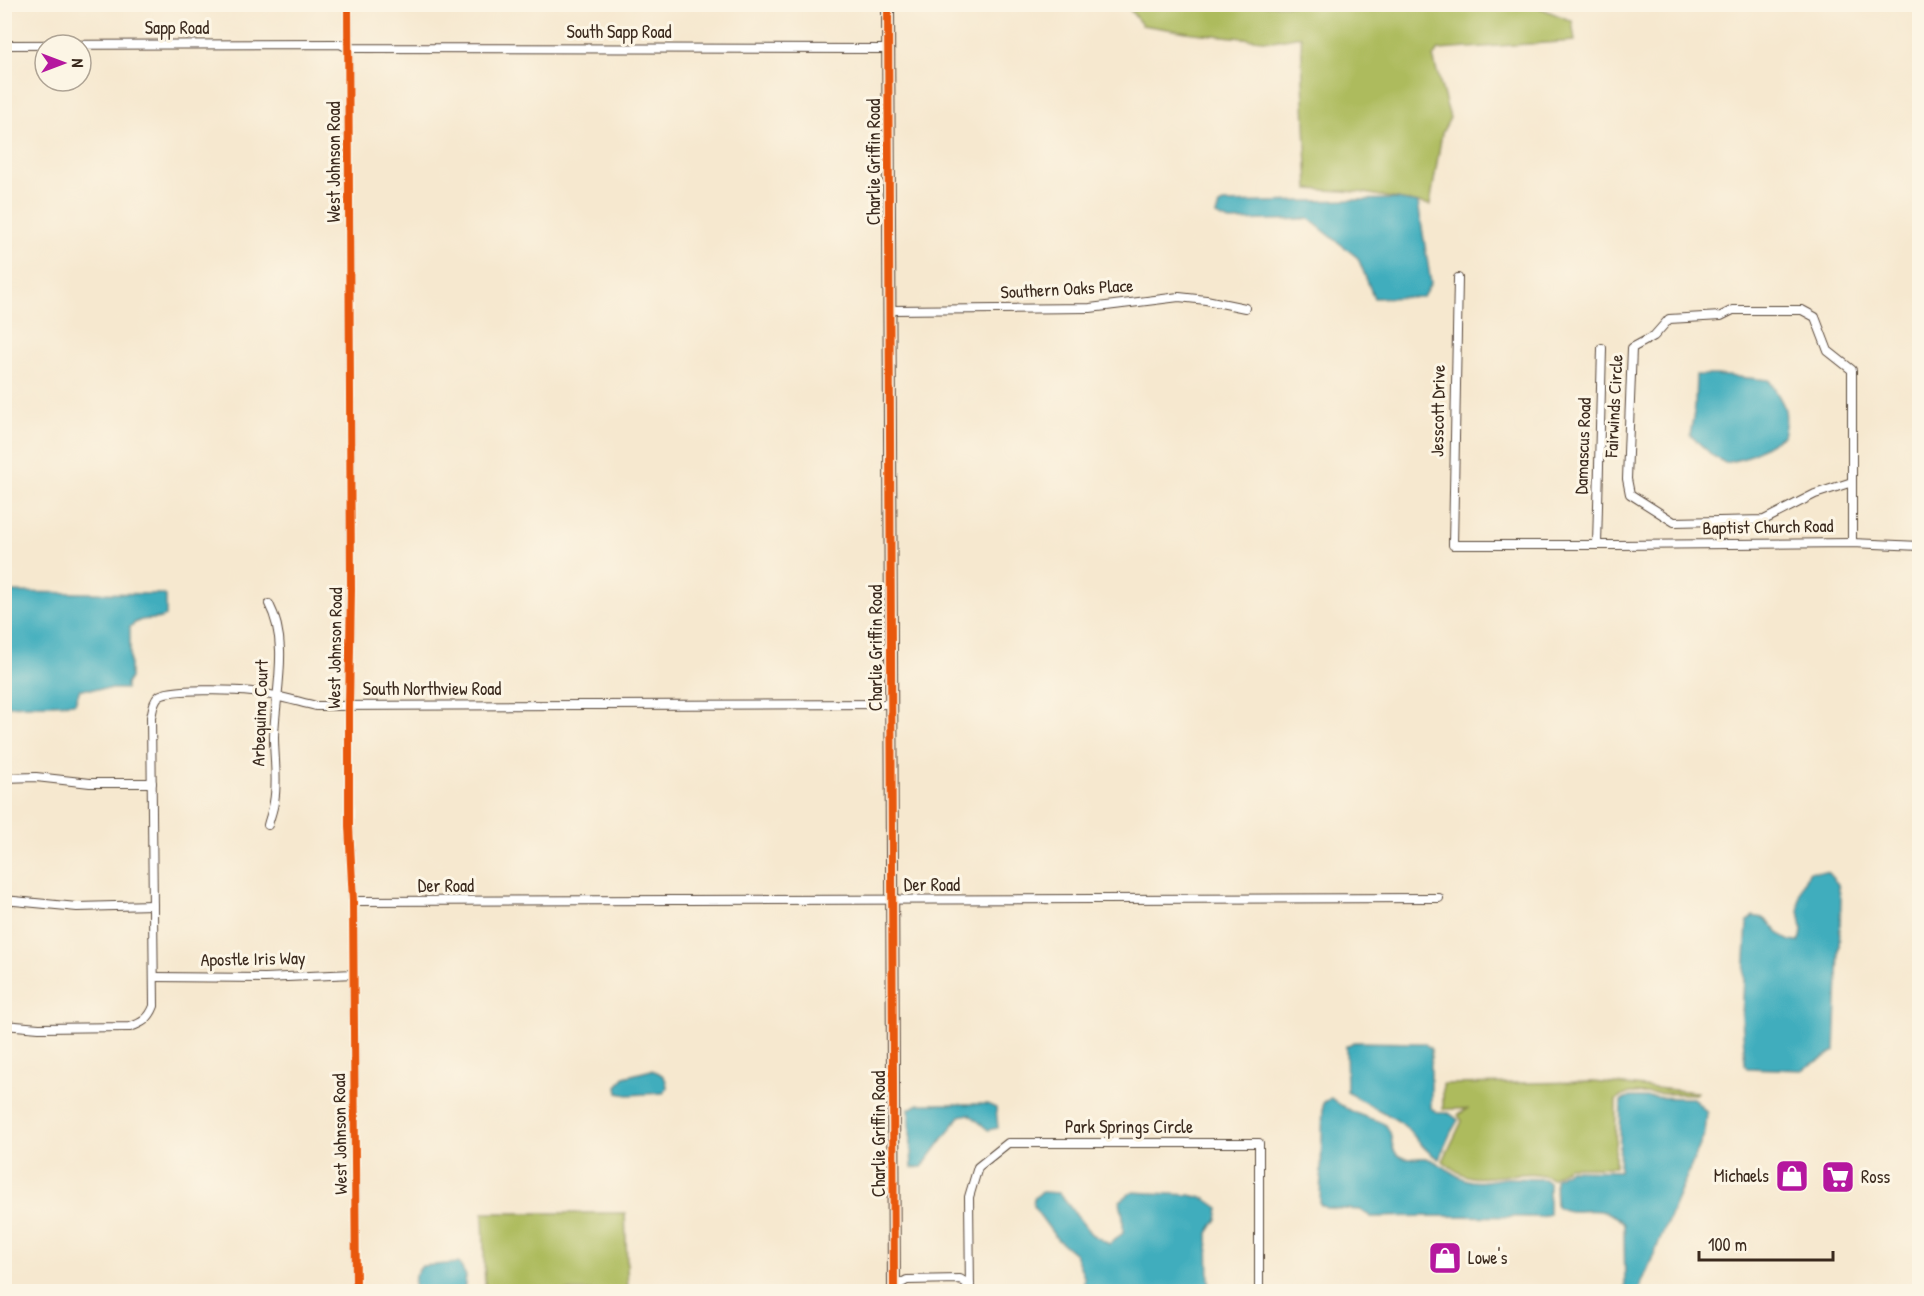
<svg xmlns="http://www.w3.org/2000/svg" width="1924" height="1296" viewBox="0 0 1924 1296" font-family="'Patrick Hand',sans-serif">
<rect width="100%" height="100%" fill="#fcf5e5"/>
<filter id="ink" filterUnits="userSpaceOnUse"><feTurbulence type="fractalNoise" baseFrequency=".0167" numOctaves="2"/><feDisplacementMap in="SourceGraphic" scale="12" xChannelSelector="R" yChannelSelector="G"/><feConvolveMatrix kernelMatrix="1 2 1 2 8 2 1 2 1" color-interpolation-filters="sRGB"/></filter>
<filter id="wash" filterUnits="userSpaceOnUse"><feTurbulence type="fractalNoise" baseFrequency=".008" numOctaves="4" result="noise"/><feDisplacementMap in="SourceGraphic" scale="24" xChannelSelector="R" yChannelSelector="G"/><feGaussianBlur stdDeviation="1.35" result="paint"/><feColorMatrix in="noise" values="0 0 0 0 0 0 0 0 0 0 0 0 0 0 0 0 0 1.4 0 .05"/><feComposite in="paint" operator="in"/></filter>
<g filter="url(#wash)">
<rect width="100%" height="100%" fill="#f6e8cf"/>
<!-- green -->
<g fill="#adbb5d" stroke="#74723e" stroke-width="1.5">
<path d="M 1126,5 L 1533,5 L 1572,21 L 1575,41 L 1439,50 L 1433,57 L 1450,118 L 1442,133 L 1430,205 L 1359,192 L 1308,189 L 1301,36 L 1273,41 L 1193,33 L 1142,25 Z"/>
<path d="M 1594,1082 L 1697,1092 L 1695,1094 L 1630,1093 L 1618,1098 L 1616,1101 L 1615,1167 L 1568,1167 L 1551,1179 C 1535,1166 1491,1181 1471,1177 C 1460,1175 1451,1168 1443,1161 L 1462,1121 L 1458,1115 L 1467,1109 L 1443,1109 L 1443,1084 Z"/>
<path d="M 483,1213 L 625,1213 L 628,1291 L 485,1291 Z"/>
</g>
<!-- water -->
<g fill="#3fadbd" stroke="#3d6c6e" stroke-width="1.5">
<path d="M 1396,199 L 1418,203 L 1431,283 L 1423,297 L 1374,298 L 1358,258 L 1309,219 L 1229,221 L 1216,215 L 1219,205 L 1223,203 Z"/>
<path d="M 1696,375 L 1716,375 L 1769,380 C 1783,404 1790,407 1783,436 L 1745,458 L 1725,463 L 1713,456 L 1690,435 L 1695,407 Z"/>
<path d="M 4,592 L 162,594 L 166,596 L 166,616 C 153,623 143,614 130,627 L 130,678 L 126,684 L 126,689 L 80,689 L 75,703 L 5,706 Z"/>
<path d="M 1810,871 L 1827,872 L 1838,884 L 1841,900 L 1835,1051 L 1802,1070 L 1747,1068 L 1745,1064 L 1742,1017 L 1747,922 L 1753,916 C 1756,917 1760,917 1763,918 C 1777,926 1779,942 1799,942 C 1805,931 1800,921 1799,909 C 1797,895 1802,883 1810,871 Z"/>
<path d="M 1354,1042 L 1424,1043 L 1431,1049 L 1431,1108 L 1437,1113 L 1449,1113 L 1458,1120 L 1450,1134 L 1439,1159 C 1423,1151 1415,1134 1401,1123 C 1384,1111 1364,1104 1347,1092 L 1346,1046 Z"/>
<path d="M 651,1070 C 662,1073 667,1077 667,1089 L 663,1093 L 628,1095 L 618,1093 L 617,1087 L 624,1077 Z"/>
<path d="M 1630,1097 L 1693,1098 L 1707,1113 L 1705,1133 L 1638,1292 L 1625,1291 L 1624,1224 C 1598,1198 1576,1220 1556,1206 L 1555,1179 L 1569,1170 L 1619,1171 L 1621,1101 Z"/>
<path d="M 1331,1098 C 1341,1106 1351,1112 1363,1116 C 1370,1119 1378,1120 1384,1124 C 1395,1132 1388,1149 1399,1156 C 1408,1162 1417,1156 1426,1158 C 1443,1162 1453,1178 1471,1181 C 1483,1183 1495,1179 1507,1178 C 1520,1178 1532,1179 1544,1179 L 1549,1183 L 1549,1214 L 1541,1217 L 1434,1216 L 1371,1217 L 1361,1210 L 1326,1208 L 1320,1204 L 1323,1103 Z"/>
<path d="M 919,1104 L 987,1104 L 996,1108 L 998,1128 L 988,1130 L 969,1114 L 960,1116 L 922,1167 L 912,1168 L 909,1109 Z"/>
<path d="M 1042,1192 L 1059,1193 L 1091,1234 L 1109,1244 L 1123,1233 L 1123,1217 L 1120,1201 L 1132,1192 L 1190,1195 L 1206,1199 L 1219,1208 L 1217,1219 L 1208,1233 L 1209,1287 L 1207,1291 L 1084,1291 L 1084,1277 L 1075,1254 L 1057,1239 L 1033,1206 L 1034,1198 Z"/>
<path d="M 459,1263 L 466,1276 L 464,1291 L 414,1291 L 415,1275 L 422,1266 Z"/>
</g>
</g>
<g filter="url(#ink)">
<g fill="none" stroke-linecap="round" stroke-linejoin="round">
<defs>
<g id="street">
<path d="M 348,4 L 351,589 L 349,706 L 349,826 L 353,901 L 356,1292"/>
<path d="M 4,45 L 340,44 L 348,48 L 889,49"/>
<path d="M 1458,278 L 1453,545 L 1617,545 L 1852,543 L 1920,546"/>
<path d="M 890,310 L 1090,308 L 1179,297 L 1206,300 L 1245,308"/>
<path d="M 1733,310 L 1802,310 L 1815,317 L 1828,351 L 1852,370 L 1852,482 L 1815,494 L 1764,520 L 1674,522 L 1630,494 L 1627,479 L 1632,348 L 1654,336 L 1669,319 L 1721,316 Z"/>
<path d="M 1852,482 L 1852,543"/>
<path d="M 1597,545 L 1602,348"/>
<path d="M 4,778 L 36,777 L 90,783 L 152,783"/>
<path d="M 268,825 C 270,817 273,810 274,802 C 278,781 274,758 274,737 C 275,693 290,644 269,604"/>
<path d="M 4,900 L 77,907 L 153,905"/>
<path d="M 353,901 L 1439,898"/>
<path d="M 154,977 L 265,978 L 354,974"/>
<path d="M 4,1025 L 39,1028 L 130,1027 C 142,1023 149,1019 154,1006 L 151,717 C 153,710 153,701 159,696 C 168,688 237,690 252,692 C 273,694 295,701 316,706 L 892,704"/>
<path d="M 894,1287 L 907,1280 L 960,1279 L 970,1285 L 963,1292"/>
<path d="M 970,1292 L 969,1197 L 978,1167 L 1008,1143 L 1259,1143 L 1259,1292"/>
</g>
<path id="secondary" d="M 888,4 L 894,1292"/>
</defs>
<!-- street casing -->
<use href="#street" stroke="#574639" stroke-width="10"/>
<!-- secondary casing -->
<use href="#secondary" stroke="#574639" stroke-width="14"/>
<!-- street -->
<use href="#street" stroke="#fff" stroke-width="8"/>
<!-- secondary -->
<use href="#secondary" stroke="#fce5d0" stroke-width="12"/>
<defs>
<g id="cycleway">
<path d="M 348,4 L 351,589 L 349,706 L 349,826 L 353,901 L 356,1292"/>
<path d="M 888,4 L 894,1292"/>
</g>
</defs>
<!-- cycleway casing -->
<use href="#cycleway" stroke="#fcf5e5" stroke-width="11"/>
<!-- cycleway -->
<use href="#cycleway" stroke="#e8590c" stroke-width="8"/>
</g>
</g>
<!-- icons -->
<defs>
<symbol id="shop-square" viewBox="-11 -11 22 22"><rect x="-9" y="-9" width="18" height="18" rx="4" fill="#b5179e" stroke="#fcf5e5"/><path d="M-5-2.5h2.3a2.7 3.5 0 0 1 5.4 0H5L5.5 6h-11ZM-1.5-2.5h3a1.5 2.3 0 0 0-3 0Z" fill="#fff"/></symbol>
<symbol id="supermarket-square" viewBox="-11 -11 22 22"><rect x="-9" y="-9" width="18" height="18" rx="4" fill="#b5179e" stroke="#fcf5e5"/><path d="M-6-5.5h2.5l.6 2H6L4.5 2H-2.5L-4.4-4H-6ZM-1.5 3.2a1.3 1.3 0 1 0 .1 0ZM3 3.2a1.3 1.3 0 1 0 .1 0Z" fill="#fff"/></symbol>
</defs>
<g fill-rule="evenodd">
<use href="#shop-square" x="1773" y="1157" width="38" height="38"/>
<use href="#supermarket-square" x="1819" y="1158" width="38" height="38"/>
<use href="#shop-square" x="1426" y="1239" width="38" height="38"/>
</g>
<g text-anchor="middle" stroke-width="6" stroke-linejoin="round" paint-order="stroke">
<!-- street labels -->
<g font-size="18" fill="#3b2a1e" stroke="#fcf5e5">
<text x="177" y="34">Sapp Road</text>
<text x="619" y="38">South Sapp Road</text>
<text transform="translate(334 162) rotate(-90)" y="6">West Johnson Road</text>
<text transform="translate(874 162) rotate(-90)" y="6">Charlie Griffin Road</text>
<text transform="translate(1067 289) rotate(-3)" y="6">Southern Oaks Place</text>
<text transform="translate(1614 406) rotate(-87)" y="6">Fairwinds Circle</text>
<text transform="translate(1438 411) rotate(-89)" y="6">Jesscott Drive</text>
<text transform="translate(1583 446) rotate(-88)" y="6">Damascus Road</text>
<text transform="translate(1768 527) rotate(-1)" y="6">Baptist Church Road</text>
<text transform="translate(335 648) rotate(-89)" y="6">West Johnson Road</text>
<text transform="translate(876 648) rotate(-90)" y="6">Charlie Griffin Road</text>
<text x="432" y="695">South Northview Road</text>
<text transform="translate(260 713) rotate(-88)" y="6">Arbequina Court</text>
<text x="932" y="891">Der Road</text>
<text x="446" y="892">Der Road</text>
<text transform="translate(253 959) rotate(-1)" y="6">Apostle Iris Way</text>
<text x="1129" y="1133">Park Springs Circle</text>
<text transform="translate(340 1134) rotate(-91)" y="6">West Johnson Road</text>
<text transform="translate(879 1134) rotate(-90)" y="6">Charlie Griffin Road</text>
</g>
<!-- poi labels -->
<g font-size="18" fill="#3b2a1e" stroke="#fcf5e5" text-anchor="start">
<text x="1769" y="1182" text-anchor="end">Michaels</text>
<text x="1861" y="1183">Ross</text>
<text x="1468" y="1264">Lowe's</text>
</g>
</g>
<!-- margin -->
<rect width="1924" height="1296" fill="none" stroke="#fcf5e5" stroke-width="24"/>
<!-- north arrow -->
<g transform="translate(63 63) rotate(90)"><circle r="28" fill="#fcf5e5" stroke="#afa495" stroke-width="1.5"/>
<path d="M0-4.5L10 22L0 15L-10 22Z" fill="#b5179e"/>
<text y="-9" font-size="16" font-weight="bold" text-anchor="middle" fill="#3b2a1e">N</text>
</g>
<!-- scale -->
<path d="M1699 1251v9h134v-9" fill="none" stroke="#3b2a1e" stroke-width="3"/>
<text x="1708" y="1251" font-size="18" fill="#3b2a1e" stroke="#fcf5e5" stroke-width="4.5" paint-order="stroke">100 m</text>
</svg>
